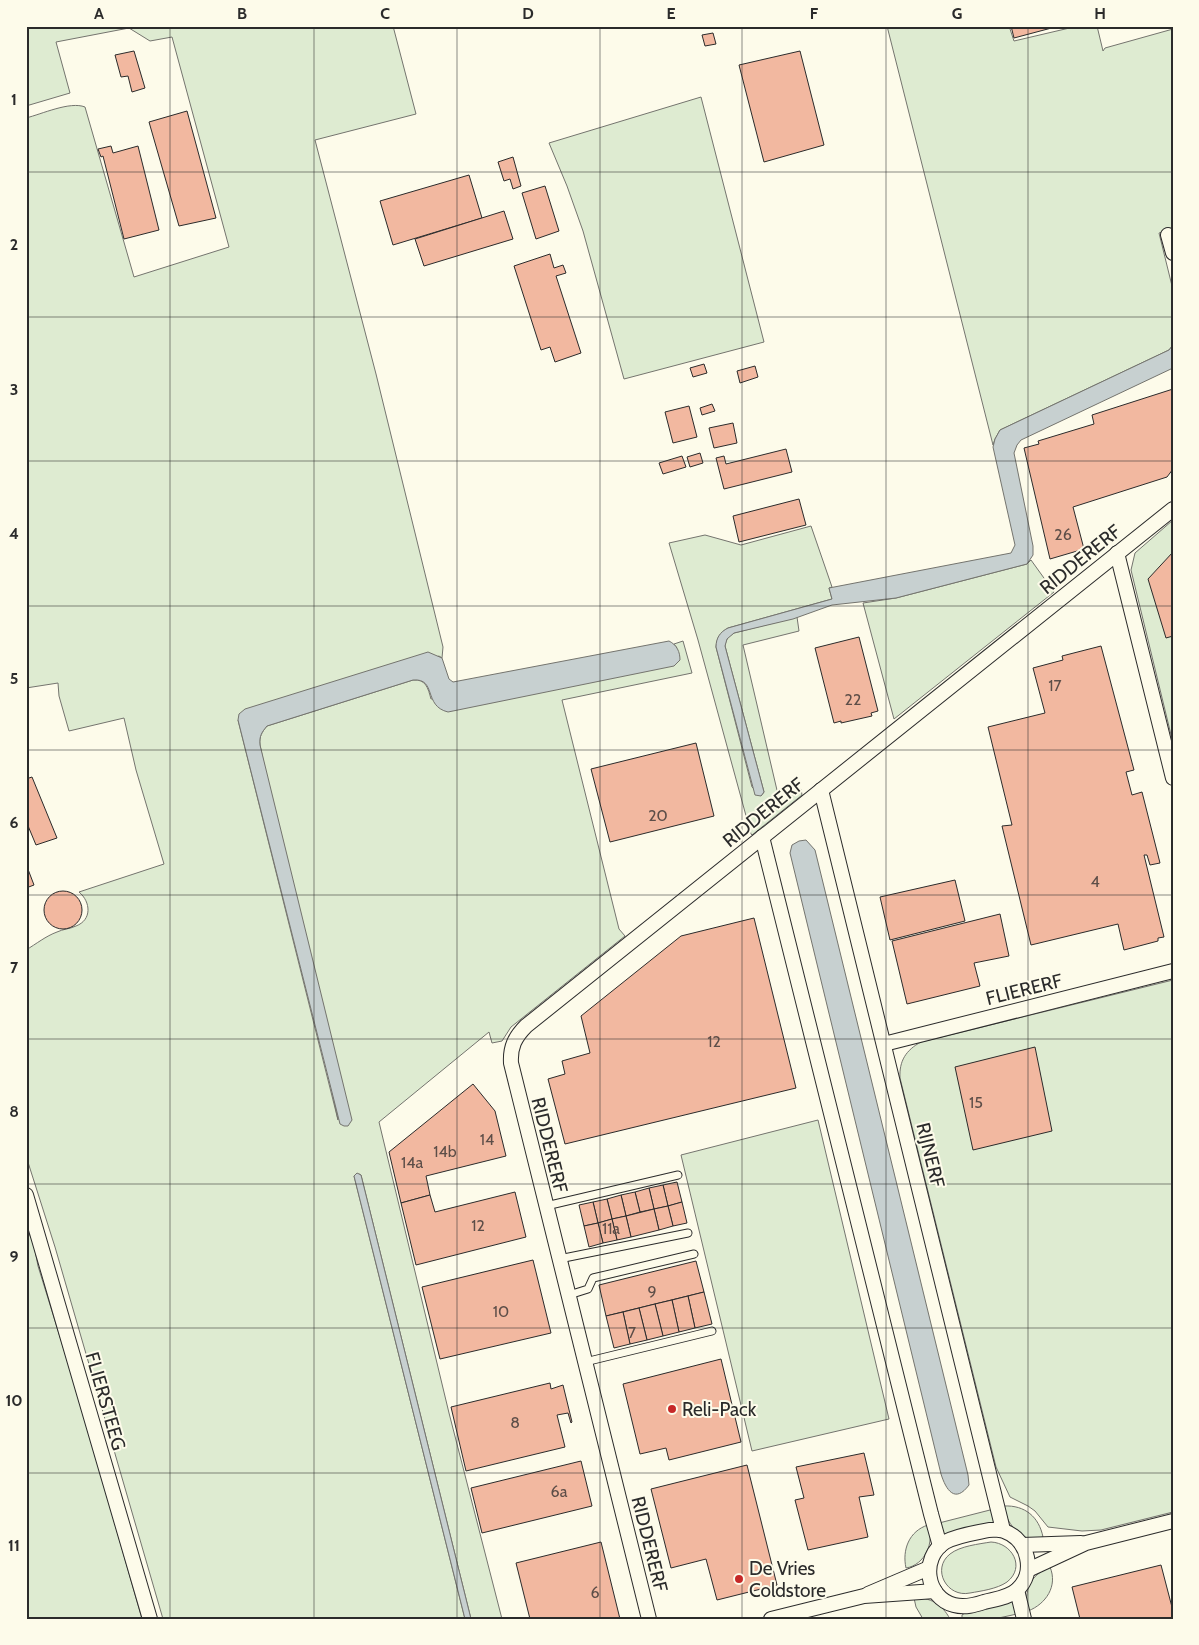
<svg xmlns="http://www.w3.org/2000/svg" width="1199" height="1645" viewBox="0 0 1199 1645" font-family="Cabin,sans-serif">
<rect width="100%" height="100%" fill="#fdfbea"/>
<!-- green -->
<g fill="#deebd1" stroke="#74746e">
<path d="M 26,26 L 393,26 L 416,114 L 315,140 L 376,374 L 443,647 L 442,658 L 439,656 L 238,720 L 338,1120 L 260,745 C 259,736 262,732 267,726 L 413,680 C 426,679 428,688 431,699 L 677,648 L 674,644 L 683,641 L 692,673 L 562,700 L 619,929 L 625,936 L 511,1027 L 502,1041 L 492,1043 L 489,1032 L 379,1122 L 449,1413 L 502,1619 L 471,1619 L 361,1175 L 359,1174 L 354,1176 L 465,1619 L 163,1619 L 55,1247 L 26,1156 L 26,950 C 36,944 46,936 57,932 C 63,929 70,929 76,926 C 92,920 91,902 79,892 L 164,864 L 136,770 L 124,718 L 69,731 L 59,696 L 58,683 L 26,688 L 26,118 C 42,114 70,101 85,107 L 134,277 L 229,247 L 172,37 L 150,41 L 129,28 L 56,42 L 70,93 L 26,106 Z"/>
<path d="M 887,26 L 1009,26 L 1014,41 L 1078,26 L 1097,26 L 1103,51 L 1105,48 L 1173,29 L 1173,229 L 1159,233 L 1173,290 L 1173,345 L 1169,350 L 1000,430 L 995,439 L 993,445 Z"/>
<path d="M 701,97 L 764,342 L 624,379 L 583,231 L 567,186 L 549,143 Z"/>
<path d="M 1173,520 L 1173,743 L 1131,570 L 1135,553 Z"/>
<path d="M 811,526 L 832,587 L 829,588 L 832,599 L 728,628 C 720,633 717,637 716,647 L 752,787 L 761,796 L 764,792 L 725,646 C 726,639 728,637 734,633 L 797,617 L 799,631 L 743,645 L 780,803 L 801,789 L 802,795 L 752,835 L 751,834 L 698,640 L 669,543 L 705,535 L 741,545 Z"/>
<path d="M 1031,560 L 1054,592 L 894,719 L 863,603 L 896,598 L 1027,564 Z"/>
<path d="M 1173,980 L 1173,1512 L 1101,1530 L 1082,1531 L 1048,1527 L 1035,1511 L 1028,1506 L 1010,1497 L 996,1467 L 900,1078 C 899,1061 906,1050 921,1042 Z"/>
<path d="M 818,1120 L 889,1419 L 752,1451 L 681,1155 Z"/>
<path d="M 26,1224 L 30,1236 L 33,1240 L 38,1266 L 82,1408 L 142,1619 L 26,1619 Z"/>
<path d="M 1004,1506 C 1025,1505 1039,1517 1043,1537 C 1039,1538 1034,1539 1031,1539 C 1017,1537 1004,1518 1004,1506 Z"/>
<path d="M 990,1510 L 992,1510 L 994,1522 L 993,1523 L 965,1528 L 943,1535 L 939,1523 Z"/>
<path d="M 928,1525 C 935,1542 925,1565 906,1568 C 902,1550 909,1531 928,1525 Z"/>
<path d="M 991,1542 C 1012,1543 1026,1567 1007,1582 C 997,1589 981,1591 970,1593 C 947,1598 931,1569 950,1554 C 960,1546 979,1544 991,1542 Z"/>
<path d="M 1050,1567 C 1058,1586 1046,1604 1028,1611 C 1024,1590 1029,1576 1050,1567 Z"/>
<path d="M 914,1598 C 930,1597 942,1604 950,1619 L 923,1619 L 916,1607 Z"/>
<path d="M 1013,1601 L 1017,1614 L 994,1619 L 962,1619 L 962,1615 L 965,1613 Z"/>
</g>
<!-- water -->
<g fill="#c7d0d0" stroke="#74746e">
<path d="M 1173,345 L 1173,368 L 1021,440 L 1017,445 L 1014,453 L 1033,546 L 1033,555 L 1027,564 L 896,598 L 832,605 L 793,619 L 734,633 L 727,639 L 725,646 L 764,792 L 761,796 L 755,795 L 716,647 C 716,638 720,632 728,628 L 832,599 L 829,588 L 1011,553 L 1015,545 L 993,447 L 995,439 L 1000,430 L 1169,350 Z"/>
<path d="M 669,641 C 677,645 680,652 680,660 L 674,666 L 448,712 C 423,706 437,678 413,680 L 267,726 C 262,732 259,736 260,745 L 352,1120 L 348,1126 L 344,1126 L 340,1124 L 238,720 L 239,714 L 245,709 L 428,652 L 442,658 L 449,679 L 453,682 Z"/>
<path d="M 806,840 L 815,850 L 968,1475 L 969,1485 C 955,1504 946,1490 941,1474 L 790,853 L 792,845 L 799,841 Z"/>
<path d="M 357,1173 L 361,1175 L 471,1619 L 465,1619 L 354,1176 Z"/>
</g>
<!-- building -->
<g fill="#f2b8a0" stroke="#2b2b2b">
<path d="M 1011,26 L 1059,26 L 1014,38 Z"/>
<path d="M 713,33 L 716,44 L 705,46 L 702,35 Z"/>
<path d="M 134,51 L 145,88 L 132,92 L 128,76 L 121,77 L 115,55 Z"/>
<path d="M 800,51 L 824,145 L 764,162 L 739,65 Z"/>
<path d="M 187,111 L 216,218 L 179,226 L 149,122 Z"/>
<path d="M 111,146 L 113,153 L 138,146 L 159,230 L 124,239 L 103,156 L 101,157 L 98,149 Z"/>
<path d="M 513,157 L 521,186 L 513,189 L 510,179 L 504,181 L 498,162 Z"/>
<path d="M 469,175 L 482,218 L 393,245 L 380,201 Z"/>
<path d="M 545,186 L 559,231 L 536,239 L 522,193 Z"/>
<path d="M 504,211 L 513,239 L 424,266 L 415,239 Z"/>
<path d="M 550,254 L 554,268 L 563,265 L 566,273 L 556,276 L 581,353 L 555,362 L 550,347 L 541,350 L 514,266 Z"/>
<path d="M 704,364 L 707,373 L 693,377 L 690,368 Z"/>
<path d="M 755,366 L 758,377 L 740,383 L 737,371 Z"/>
<path d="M 1173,389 L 1173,469 L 1167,477 L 1073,507 L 1084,549 L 1050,559 L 1024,448 L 1039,444 L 1038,441 L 1094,424 L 1092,415 Z"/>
<path d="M 712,404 L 715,411 L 702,415 L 700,408 Z"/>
<path d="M 689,406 L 697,437 L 673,443 L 665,412 Z"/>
<path d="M 733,423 L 737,443 L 714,448 L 709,428 Z"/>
<path d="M 786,449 L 792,472 L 724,489 L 716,458 L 724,456 L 726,464 Z"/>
<path d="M 700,453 L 703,463 L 690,467 L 687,457 Z"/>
<path d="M 682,456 L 686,467 L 663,474 L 659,463 Z"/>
<path d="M 799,499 L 806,525 L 739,542 L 733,516 Z"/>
<path d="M 1173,552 L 1173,636 L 1166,638 L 1148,579 Z"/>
<path d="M 859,637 L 878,711 L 871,713 L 872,716 L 841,723 L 841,721 L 834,723 L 815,648 Z"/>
<path d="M 1101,646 L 1134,770 L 1126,772 L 1132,795 L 1142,792 L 1160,863 L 1150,865 L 1147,855 L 1144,855 L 1164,937 L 1158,938 L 1158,941 L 1124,950 L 1118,924 L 1031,945 L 1002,826 L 1012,825 L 988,727 L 1045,713 L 1033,668 L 1063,660 L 1062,656 Z"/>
<path d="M 696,743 L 714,816 L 610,842 L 591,769 Z"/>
<path d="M 32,777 L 57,838 L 36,845 L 26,821 L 26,779 Z"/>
<path d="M 26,864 L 34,885 L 26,888 Z"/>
<path d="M 955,880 L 965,921 L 890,940 L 880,897 Z"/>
<circle cx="63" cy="910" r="19"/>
<path d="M 1000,914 L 1009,956 L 974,963 L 980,986 L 907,1004 L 892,941 Z"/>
<path d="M 754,918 L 796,1088 L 565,1144 L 548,1079 L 565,1074 L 562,1061 L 590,1053 L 581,1016 L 681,936 Z"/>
<path d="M 1035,1047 L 1052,1131 L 973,1150 L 955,1067 Z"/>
<path d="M 473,1084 L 495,1111 L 506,1156 L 426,1176 L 430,1195 L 401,1203 L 389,1152 Z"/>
<path d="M 677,1182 L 682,1202 L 668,1206 L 663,1185 Z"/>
<path d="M 663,1185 L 668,1206 L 654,1209 L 649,1188 Z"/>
<path d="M 649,1188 L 654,1209 L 640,1212 L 635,1192 Z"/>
<path d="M 515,1192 L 526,1237 L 416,1265 L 401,1203 L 430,1195 L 435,1212 Z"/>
<path d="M 635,1192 L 640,1212 L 626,1216 L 621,1195 Z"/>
<path d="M 621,1195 L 626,1216 L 612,1219 L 607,1199 Z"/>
<path d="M 607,1199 L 612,1219 L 598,1223 L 593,1202 Z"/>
<path d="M 593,1202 L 598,1223 L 584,1226 L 579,1205 Z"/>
<path d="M 682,1202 L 687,1223 L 673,1226 L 668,1206 Z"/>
<path d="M 668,1206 L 673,1226 L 659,1230 L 654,1209 Z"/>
<path d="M 654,1209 L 659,1230 L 631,1237 L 626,1216 Z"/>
<path d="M 626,1216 L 631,1237 L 617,1240 L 612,1219 Z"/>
<path d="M 612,1219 L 617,1240 L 603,1243 L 598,1223 Z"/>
<path d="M 598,1223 L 603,1243 L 589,1247 L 584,1226 Z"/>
<path d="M 533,1260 L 551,1333 L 440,1359 L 422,1287 Z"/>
<path d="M 696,1261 L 704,1292 L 606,1316 L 599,1285 Z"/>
<path d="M 704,1292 L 712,1324 L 695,1328 L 688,1296 Z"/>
<path d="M 688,1296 L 695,1328 L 679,1332 L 672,1300 Z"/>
<path d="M 672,1300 L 679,1332 L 663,1336 L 655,1304 Z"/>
<path d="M 655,1304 L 663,1336 L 647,1340 L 639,1308 Z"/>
<path d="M 639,1308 L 647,1340 L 630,1344 L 623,1312 Z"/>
<path d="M 623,1312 L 630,1344 L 614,1348 L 606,1316 Z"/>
<path d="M 721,1359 L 741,1442 L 669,1460 L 666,1448 L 640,1454 L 623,1384 Z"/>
<path d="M 550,1383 L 551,1389 L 563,1385 L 572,1422 L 571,1423 L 568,1413 L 557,1415 L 565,1447 L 466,1471 L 451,1407 Z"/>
<path d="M 864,1453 L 874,1495 L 859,1497 L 868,1537 L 808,1550 L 795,1500 L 804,1498 L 796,1467 Z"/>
<path d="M 581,1461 L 592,1506 L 482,1533 L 471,1488 Z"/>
<path d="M 747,1465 L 777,1585 L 717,1600 L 706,1559 L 671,1568 L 651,1489 Z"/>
<path d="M 601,1542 L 620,1619 L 530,1619 L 516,1563 Z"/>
<path d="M 1161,1565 L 1173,1611 L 1173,1619 L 1080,1619 L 1072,1587 Z"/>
</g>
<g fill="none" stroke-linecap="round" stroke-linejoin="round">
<defs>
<g id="service">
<path d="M 546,1206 L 678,1175"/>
<path d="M 559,1259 L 688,1233"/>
<path d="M 569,1295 L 588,1289 L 593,1278 L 694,1254"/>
<path d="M 585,1362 L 712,1331"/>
</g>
<g id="minor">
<path d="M 1168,235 L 1173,253"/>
<path d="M 1117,553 L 1173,778"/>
<path d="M 821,790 L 1003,1530"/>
<path d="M 762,837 L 931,1514 L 940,1546"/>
<path d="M 884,1044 L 1173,971"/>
<path d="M 26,1195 L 150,1619"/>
<path d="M 989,1530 C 994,1530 1000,1529 1004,1531 C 1029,1540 1036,1573 1017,1590 C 1008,1598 995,1599 984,1602 C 975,1605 965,1608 954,1605 C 926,1598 920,1558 945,1542 C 958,1535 975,1533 989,1530 Z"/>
<path d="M 1022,1545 L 1081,1543"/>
<path d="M 1028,1570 L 1086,1543 L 1173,1521"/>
<path d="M 1017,1590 L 1024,1619"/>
<path d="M 868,1594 L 929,1568"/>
<path d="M 649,1619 L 511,1063 C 510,1047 515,1037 526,1026 L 1173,509"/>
<path d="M 771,1619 L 864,1596 L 935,1591"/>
</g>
</defs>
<!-- service casing -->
<use href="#service" stroke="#2b2b2b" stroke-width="9"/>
<!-- minor casing -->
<use href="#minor" stroke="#2b2b2b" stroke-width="16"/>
<!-- service -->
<use href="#service" stroke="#fdfbea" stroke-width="7"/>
<!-- minor -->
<use href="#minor" stroke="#fdfbea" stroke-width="14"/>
</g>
<!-- grid -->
<path fill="none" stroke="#2b2b2b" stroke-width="1" stroke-opacity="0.55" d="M 170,26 L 170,1619M 314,26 L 314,1619M 457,26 L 457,1619M 600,26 L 600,1619M 742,26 L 742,1619M 886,26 L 886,1619M 1028,26 L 1028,1619M 26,172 L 1173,172M 26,317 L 1173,317M 26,461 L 1173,461M 26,606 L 1173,606M 26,750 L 1173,750M 26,895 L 1173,895M 26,1039 L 1173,1039M 26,1184 L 1173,1184M 26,1328 L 1173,1328M 26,1473 L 1173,1473"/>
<!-- markers -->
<g fill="#c62828" stroke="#fdfbea" stroke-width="2">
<circle cx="672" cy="1409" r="5"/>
<circle cx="739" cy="1579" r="5"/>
</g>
<g text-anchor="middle" stroke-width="4" stroke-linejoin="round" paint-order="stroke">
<!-- number labels -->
<g font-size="16" fill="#5d4e48">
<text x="1063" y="540">26</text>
<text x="1055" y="691">17</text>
<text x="853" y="705">22</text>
<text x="658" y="821">20</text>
<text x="1095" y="887">4</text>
<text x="714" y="1047">12</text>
<text x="976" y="1108">15</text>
<text x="487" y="1145">14</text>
<text x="445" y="1157">14b</text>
<text x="412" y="1168">14a</text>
<text x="478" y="1231">12</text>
<text x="611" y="1234">11a</text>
<text x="652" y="1297">9</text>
<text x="501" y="1317">10</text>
<text x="632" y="1338">7</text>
<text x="515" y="1428">8</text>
<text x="559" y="1497">6a</text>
<text x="595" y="1598">6</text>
</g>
<!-- street labels -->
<g font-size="19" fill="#2b2b2b" stroke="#fdfbea">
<text transform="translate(1080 559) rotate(-39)" y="7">RIDDERERF</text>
<text transform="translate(763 812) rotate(-39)" y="7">RIDDERERF</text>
<text transform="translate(1024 989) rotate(-14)" y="7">FLIERERF</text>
<text transform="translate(550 1145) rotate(76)" y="7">RIDDERERF</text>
<text transform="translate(931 1155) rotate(76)" y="7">RIJNERF</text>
<text transform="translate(106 1401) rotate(74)" y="7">FLIERSTEEG</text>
<text transform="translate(650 1544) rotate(76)" y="7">RIDDERERF</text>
</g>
<!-- poi labels -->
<g font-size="19" fill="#2b2b2b" stroke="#fdfbea" text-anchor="start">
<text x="682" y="1416">Reli-Pack</text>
<text x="749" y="1575">De Vries<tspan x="749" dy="22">Coldstore</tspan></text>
</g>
</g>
<!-- border -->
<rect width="1199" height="1645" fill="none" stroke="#fdfbea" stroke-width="55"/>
<rect x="28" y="28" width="1144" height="1590" fill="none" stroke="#2b2b2b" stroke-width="2"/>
<g font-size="16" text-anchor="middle" font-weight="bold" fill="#2b2b2b">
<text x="99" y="19">A</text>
<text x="242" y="19">B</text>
<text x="385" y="19">C</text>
<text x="528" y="19">D</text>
<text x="671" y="19">E</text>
<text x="814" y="19">F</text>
<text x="957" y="19">G</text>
<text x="1100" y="19">H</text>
<text x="14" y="105">1</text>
<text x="14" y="250">2</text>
<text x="14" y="395">3</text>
<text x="14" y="539">4</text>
<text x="14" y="684">5</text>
<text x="14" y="828">6</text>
<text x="14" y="973">7</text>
<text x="14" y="1117">8</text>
<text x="14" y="1262">9</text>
<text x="14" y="1406">10</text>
<text x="14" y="1551">11</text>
</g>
</svg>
